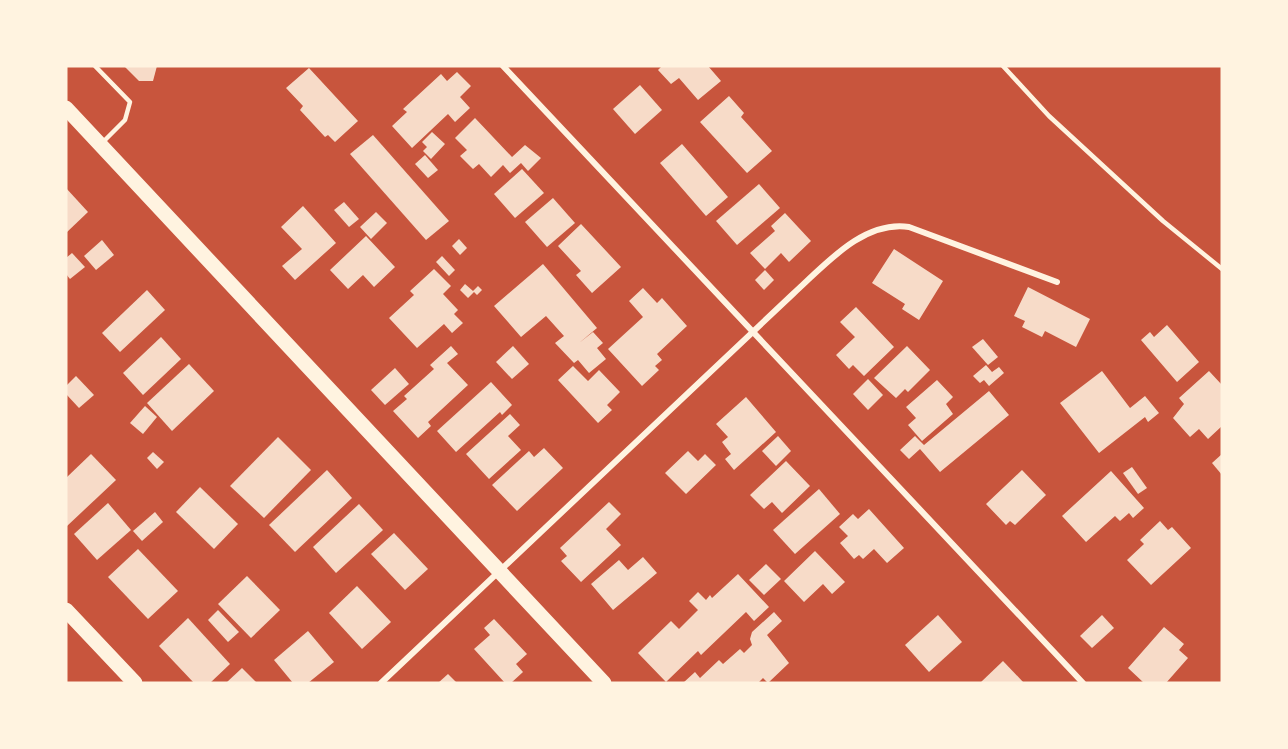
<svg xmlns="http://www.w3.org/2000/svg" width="1288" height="749" viewBox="0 0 1288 749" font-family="'Titillium Web',sans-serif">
<rect width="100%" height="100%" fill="#c8553d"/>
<!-- building -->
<g fill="#f7dbc8">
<path d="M 124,66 L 157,66 L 153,81 L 139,81 Z"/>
<path d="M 662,66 L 708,66 L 721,81 L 698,100 L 679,78 L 671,84 L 658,70 Z"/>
<path d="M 309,68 L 358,121 L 335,142 L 328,135 L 325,137 L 300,110 L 303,106 L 286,88 Z"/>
<path d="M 457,72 L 471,86 L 460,97 L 470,108 L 455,122 L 448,114 L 412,148 L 392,126 L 407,112 L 403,109 L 441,74 L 447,81 Z"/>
<path d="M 640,85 L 662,110 L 635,134 L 613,109 Z"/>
<path d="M 729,96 L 744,113 L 741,117 L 772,151 L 747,173 L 700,122 Z"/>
<path d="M 475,118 L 512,157 L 525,145 L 541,158 L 528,171 L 521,163 L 510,173 L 503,165 L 491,177 L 479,164 L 473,169 L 460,156 L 467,150 L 455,138 Z"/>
<path d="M 432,132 L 445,144 L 431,159 L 423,151 L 427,147 L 422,142 Z"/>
<path d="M 373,135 L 449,221 L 426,240 L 350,154 Z"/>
<path d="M 682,144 L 728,197 L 706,216 L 660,163 Z"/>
<path d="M 425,155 L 438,170 L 428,178 L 415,164 Z"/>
<path d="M 522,169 L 544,193 L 515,218 L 494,194 Z"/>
<path d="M 759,184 L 780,208 L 737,245 L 716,221 Z"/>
<path d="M 66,188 L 88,212 L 66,233 Z"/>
<path d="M 553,198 L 575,223 L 547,247 L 525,222 Z"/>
<path d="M 344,202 L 359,219 L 349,227 L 334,210 Z"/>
<path d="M 303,206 L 336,243 L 295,280 L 282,266 L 302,249 L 281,227 Z"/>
<path d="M 376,212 L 387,223 L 371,239 L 360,227 Z"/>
<path d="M 785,213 L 811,241 L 789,262 L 781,253 L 765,269 L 750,253 L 775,231 L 771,226 Z"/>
<path d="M 581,224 L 621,267 L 592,293 L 576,275 L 581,271 L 558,246 Z"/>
<path d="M 366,236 L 395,267 L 374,287 L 363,275 L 348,289 L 330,270 Z"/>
<path d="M 459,239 L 467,248 L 460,255 L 452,246 Z"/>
<path d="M 102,240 L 114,255 L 96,270 L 84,256 Z"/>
<path d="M 894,249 L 943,281 L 919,320 L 902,309 L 905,304 L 872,283 Z"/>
<path d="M 72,253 L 85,267 L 70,279 L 66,274 L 66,258 Z"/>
<path d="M 442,256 L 455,270 L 449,276 L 436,262 Z"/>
<path d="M 543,264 L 597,328 L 579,343 L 593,332 L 603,343 L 597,348 L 606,359 L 589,373 L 578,360 L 574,363 L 555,343 L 564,336 L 546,316 L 521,337 L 494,306 Z"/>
<path d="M 434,269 L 451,286 L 443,294 L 458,310 L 454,314 L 463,323 L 452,333 L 444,324 L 417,348 L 389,318 L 414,295 L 410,291 Z"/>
<path d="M 765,270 L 774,280 L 764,290 L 755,280 Z"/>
<path d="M 465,284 L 473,291 L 478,286 L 482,290 L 477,295 L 474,292 L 468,298 L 460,290 Z"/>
<path d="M 1028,287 L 1090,319 L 1076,347 L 1045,331 L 1042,337 L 1022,327 L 1025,321 L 1014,316 Z"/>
<path d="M 643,288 L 657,303 L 662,298 L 687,326 L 657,354 L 662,360 L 655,366 L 659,370 L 642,386 L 608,349 L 643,317 L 629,301 Z"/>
<path d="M 147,290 L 165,310 L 120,352 L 102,333 Z"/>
<path d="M 856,307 L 894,347 L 864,376 L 853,365 L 849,369 L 836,355 L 855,337 L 840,322 Z"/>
<path d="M 1167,325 L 1199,362 L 1177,382 L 1141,340 L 1150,332 L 1154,337 Z"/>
<path d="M 161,337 L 181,359 L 143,395 L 123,373 Z"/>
<path d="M 983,339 L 998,357 L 988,365 L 972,347 Z"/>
<path d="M 451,346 L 458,354 L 447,363 L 468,385 L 428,422 L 431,426 L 418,438 L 393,411 L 407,399 L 404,396 L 434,369 L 430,365 Z"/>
<path d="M 513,346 L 529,364 L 512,379 L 496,362 Z"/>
<path d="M 907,346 L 930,370 L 908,392 L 905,389 L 896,398 L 874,378 Z"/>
<path d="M 189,364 L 214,391 L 172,431 L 147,403 Z"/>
<path d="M 986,365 L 992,372 L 999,367 L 1004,373 L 989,386 L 984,380 L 980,383 L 973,376 Z"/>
<path d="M 573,366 L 588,381 L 599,370 L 620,392 L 607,405 L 612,410 L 598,423 L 558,380 Z"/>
<path d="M 395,368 L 409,384 L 385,405 L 371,390 Z"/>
<path d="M 1102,371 L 1130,408 L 1145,396 L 1159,413 L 1148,422 L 1145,417 L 1099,453 L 1060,403 Z"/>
<path d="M 1209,371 L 1222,385 L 1222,426 L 1208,439 L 1199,429 L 1190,437 L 1173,418 L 1184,404 L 1179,398 Z"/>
<path d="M 76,376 L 94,395 L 79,408 L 66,394 L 66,386 Z"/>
<path d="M 868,379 L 883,395 L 868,410 L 853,394 Z"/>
<path d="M 937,380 L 953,397 L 946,404 L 953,414 L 922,441 L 908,425 L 916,418 L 906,407 Z"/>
<path d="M 491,382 L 512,405 L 502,415 L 500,412 L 456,452 L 437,431 Z"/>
<path d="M 989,391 L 1009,415 L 940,472 L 920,449 L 909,459 L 900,450 L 915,436 L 924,445 Z"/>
<path d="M 746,397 L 776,432 L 734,470 L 725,459 L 731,454 L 722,442 L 728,437 L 716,424 Z"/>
<path d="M 145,406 L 157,417 L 143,434 L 130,423 Z"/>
<path d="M 510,414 L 520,425 L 508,436 L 521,450 L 489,479 L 466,454 Z"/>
<path d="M 778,436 L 791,451 L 776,466 L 762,451 Z"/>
<path d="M 278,437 L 311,470 L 264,518 L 230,486 Z"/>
<path d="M 544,448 L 563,468 L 517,511 L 492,485 L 529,451 L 534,457 Z"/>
<path d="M 688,451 L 698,461 L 705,454 L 716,465 L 686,494 L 665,473 Z"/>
<path d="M 153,452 L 164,462 L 157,469 L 147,458 Z"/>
<path d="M 91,454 L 116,480 L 66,527 L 66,478 Z"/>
<path d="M 1222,454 L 1222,475 L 1212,463 Z"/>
<path d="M 786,461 L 810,486 L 782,513 L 772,502 L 764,509 L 750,495 Z"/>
<path d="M 1132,467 L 1147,488 L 1138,494 L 1123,473 Z"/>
<path d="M 327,470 L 352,498 L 295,552 L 269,525 Z"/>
<path d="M 1022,470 L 1046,495 L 1015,525 L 1010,521 L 1006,525 L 986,504 Z"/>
<path d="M 1111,471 L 1144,508 L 1133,518 L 1129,513 L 1120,521 L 1115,516 L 1086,542 L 1062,516 Z"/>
<path d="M 200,487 L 238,524 L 214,549 L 176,512 Z"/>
<path d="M 819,489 L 840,514 L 795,554 L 773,530 Z"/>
<path d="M 609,502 L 621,514 L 606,529 L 621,545 L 581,582 L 561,561 L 567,556 L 560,548 Z"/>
<path d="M 108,503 L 131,530 L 97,560 L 74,534 Z"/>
<path d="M 359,504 L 383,530 L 336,573 L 313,547 Z"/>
<path d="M 869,509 L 904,548 L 887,563 L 874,549 L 863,559 L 859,555 L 854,559 L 840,543 L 848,536 L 839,527 L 853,514 L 858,519 Z"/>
<path d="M 155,512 L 163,522 L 142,541 L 133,531 Z"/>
<path d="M 1160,521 L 1168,530 L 1172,527 L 1191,548 L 1151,585 L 1127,560 L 1144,544 L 1140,540 Z"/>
<path d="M 394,533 L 428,569 L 405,590 L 371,554 Z"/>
<path d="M 138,549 L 178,591 L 148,619 L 108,577 Z"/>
<path d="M 815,551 L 845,582 L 832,594 L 823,584 L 804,602 L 784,581 Z"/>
<path d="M 643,557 L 657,573 L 613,610 L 591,584 L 619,560 L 628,570 Z"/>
<path d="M 766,564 L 781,579 L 764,595 L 749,580 Z"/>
<path d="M 738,574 L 769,607 L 754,621 L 746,612 L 701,655 L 698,651 L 666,682 L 638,653 L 671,621 L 679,629 L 698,610 L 689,601 L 698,592 L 706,600 L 710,595 L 712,598 Z"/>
<path d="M 247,576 L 280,610 L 251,638 L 218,604 Z"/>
<path d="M 357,586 L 391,622 L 362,649 L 329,613 Z"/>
<path d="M 218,610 L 239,632 L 228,642 L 208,620 Z"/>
<path d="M 774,612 L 782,621 L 767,635 L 789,663 L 768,683 L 763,678 L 758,683 L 683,683 L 695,672 L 700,678 L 719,660 L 723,664 L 740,649 L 744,653 L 752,645 L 750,639 L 752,632 Z"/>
<path d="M 938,615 L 962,642 L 929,672 L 905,645 Z"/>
<path d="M 1102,615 L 1114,628 L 1092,648 L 1080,636 Z"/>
<path d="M 188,618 L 230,664 L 210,683 L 194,683 L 159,646 Z"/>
<path d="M 494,619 L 527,654 L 516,664 L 523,672 L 511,683 L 505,683 L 474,649 L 490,635 L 484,628 Z"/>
<path d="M 1164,627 L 1184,644 L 1179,650 L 1188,658 L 1166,683 L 1144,683 L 1128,668 Z"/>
<path d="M 308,631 L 334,662 L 308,683 L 293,683 L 274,660 Z"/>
<path d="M 1003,661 L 1024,683 L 980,683 Z"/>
<path d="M 242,668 L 257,683 L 226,683 Z"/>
<path d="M 448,674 L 457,683 L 438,683 Z"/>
</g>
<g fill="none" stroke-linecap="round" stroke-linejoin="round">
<!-- service -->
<g stroke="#fff3e0" stroke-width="4.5">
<path d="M 95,66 L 130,102 L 125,120 L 102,143"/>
<path d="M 1003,66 L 1049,116 L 1163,221 L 1222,269"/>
</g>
<!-- minor -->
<g stroke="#fff3e0" stroke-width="6">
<path d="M 503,66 L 1083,683"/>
<path d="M 381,683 L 794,293 C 825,265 863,220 909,227 L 1057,282"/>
</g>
<!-- primary -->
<g stroke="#fff3e0" stroke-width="15">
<path d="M 66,108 L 604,683"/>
<path d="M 66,610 L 135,683"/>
</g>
</g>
<!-- border -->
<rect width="1288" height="749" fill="none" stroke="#fff3e0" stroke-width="135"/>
</svg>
